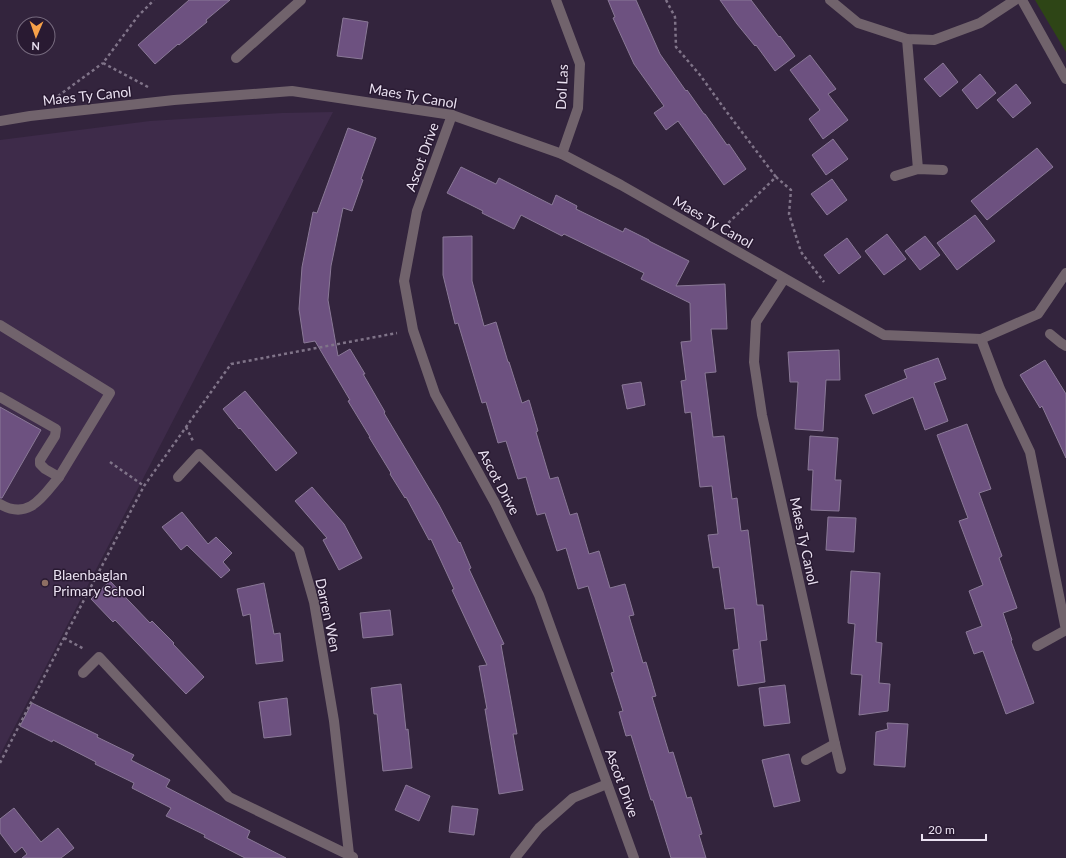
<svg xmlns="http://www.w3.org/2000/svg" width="1066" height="858" viewBox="0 0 1066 858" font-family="Lato,sans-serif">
<rect width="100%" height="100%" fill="#33243d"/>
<!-- built -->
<path fill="#3e2b4a" d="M 333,112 L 178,411 L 0,755 L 0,140 L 150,121 L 282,113 Z"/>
<!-- green -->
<path fill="#2e4516" d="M 1035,0 L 1066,0 L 1066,52 Z"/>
<!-- building -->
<g fill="#6d5180" stroke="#8a7997">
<path d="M 189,0 L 230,0 L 206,20 L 207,22 L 179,45 L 178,44 L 155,64 L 138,45 Z"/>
<path d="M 608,0 L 636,0 L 660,54 L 686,91 L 687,90 L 704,114 L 705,114 L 727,145 L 729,144 L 746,169 L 724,185 L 678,121 L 666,130 L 654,113 L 664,106 L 634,64 L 613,18 L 615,17 Z"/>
<path d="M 720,0 L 751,0 L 779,37 L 780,36 L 795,56 L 775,71 L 756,45 L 755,46 L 737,24 Z"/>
<path d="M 343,18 L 368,22 L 362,59 L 337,56 Z"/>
<path d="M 810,55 L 836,89 L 828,94 L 848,120 L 823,139 L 809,119 L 820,110 L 790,70 Z"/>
<path d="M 943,63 L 958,82 L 940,97 L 924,79 Z"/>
<path d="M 980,74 L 996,93 L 977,109 L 962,90 Z"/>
<path d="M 1016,84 L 1031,103 L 1013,118 L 997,100 Z"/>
<path d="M 348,128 L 376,138 L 361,179 L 363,180 L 352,211 L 343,208 L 331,266 L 328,300 L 338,356 L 350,349 L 365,374 L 363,374 L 385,412 L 384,413 L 439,505 L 459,543 L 460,542 L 471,568 L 469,569 L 504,644 L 501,645 L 517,734 L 513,734 L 523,790 L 499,794 L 485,709 L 487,709 L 479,666 L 487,665 L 452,590 L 454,589 L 431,539 L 429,540 L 406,497 L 405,498 L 390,474 L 391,473 L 369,437 L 370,437 L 348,401 L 350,400 L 315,341 L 304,343 L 299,309 L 302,267 L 313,212 L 317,213 Z"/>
<path d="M 833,139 L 848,159 L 826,175 L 812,155 Z"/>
<path d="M 1037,148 L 1053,167 L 987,220 L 971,201 Z"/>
<path d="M 461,167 L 496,184 L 499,178 L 552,205 L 556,195 L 577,206 L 576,209 L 623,232 L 625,228 L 649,240 L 649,241 L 689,261 L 676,286 L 725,284 L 727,329 L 711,329 L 716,372 L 705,373 L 713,437 L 724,436 L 732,499 L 737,498 L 741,531 L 748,530 L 757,605 L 763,605 L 767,640 L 760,641 L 765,682 L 738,686 L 733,650 L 739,649 L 734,608 L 725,609 L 719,567 L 713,568 L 708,535 L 718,534 L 712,486 L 700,487 L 691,412 L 685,413 L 681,381 L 686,380 L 681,342 L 691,341 L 690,303 L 641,279 L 644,273 L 564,234 L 562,236 L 521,215 L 514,229 L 482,213 L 483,211 L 447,193 Z"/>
<path d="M 832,179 L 847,200 L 827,215 L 811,194 Z"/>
<path d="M 975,215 L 995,241 L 957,270 L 937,243 Z"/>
<path d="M 887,234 L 906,259 L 884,275 L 865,251 Z"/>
<path d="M 472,236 L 472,281 L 484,326 L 496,322 L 508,362 L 509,362 L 522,403 L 529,400 L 538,431 L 536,432 L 550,479 L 558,477 L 570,515 L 577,513 L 589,554 L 599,551 L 610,588 L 625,584 L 634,615 L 629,616 L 643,663 L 646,662 L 656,696 L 652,697 L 669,753 L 673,752 L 687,798 L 691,797 L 702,834 L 699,835 L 706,858 L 671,858 L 653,800 L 651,800 L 631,735 L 626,736 L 619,712 L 623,711 L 611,673 L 614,672 L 588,586 L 578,589 L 566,548 L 557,551 L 545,513 L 537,515 L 526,477 L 518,479 L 506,441 L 498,443 L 486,402 L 482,403 L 458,323 L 455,324 L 443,275 L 443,237 Z"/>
<path d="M 925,236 L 940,255 L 920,270 L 905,251 Z"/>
<path d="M 847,238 L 861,257 L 839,274 L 824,255 Z"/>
<path d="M 839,350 L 840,380 L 826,380 L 823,431 L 795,429 L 798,382 L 790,382 L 788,352 Z"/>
<path d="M 938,358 L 946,379 L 934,383 L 948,421 L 925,430 L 913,397 L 873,414 L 865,395 L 907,378 L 904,370 Z"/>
<path d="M 1045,360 L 1066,394 L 1066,458 L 1042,406 L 1040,408 L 1020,375 Z"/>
<path d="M 641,382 L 645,405 L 627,409 L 622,385 Z"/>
<path d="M 245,391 L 297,453 L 276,471 L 240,428 L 239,429 L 223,409 Z"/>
<path d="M 0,407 L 41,430 L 2,498 L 0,498 Z"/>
<path d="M 967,424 L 991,489 L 979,493 L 1002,556 L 999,558 L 1017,608 L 1003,613 L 1012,640 L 1011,641 L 1034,703 L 1006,714 L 983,651 L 974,654 L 966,632 L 982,626 L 969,591 L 983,585 L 959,521 L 968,518 L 937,435 Z"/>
<path d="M 810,436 L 838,438 L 835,480 L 841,480 L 839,511 L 811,510 L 813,470 L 808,470 Z"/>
<path d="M 312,487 L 344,524 L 362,558 L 339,570 L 323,540 L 327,538 L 295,501 Z"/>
<path d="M 182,512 L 208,544 L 216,537 L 232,553 L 223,562 L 230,570 L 221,578 L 187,545 L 181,550 L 162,527 Z"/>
<path d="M 828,517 L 856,518 L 854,552 L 826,550 Z"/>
<path d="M 851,571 L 880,573 L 876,642 L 882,643 L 879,683 L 890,684 L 888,711 L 859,715 L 862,675 L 851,674 L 855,624 L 848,623 Z"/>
<path d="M 110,581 L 150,623 L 152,621 L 174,643 L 173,644 L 204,677 L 186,694 L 115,620 L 113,622 L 91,599 Z"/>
<path d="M 264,583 L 274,634 L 280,633 L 283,661 L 256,664 L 250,614 L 243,616 L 237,589 Z"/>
<path d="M 390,610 L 393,635 L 363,638 L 360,613 Z"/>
<path d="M 401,684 L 406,730 L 408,729 L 412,768 L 383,771 L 377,714 L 374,714 L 371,688 Z"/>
<path d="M 785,685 L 790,723 L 764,726 L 759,688 Z"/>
<path d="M 287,698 L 291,735 L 264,738 L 259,702 Z"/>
<path d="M 32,703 L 98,735 L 97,737 L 134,755 L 131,760 L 170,780 L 166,787 L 250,831 L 247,838 L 286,858 L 245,858 L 204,837 L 205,835 L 166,816 L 171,808 L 132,788 L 134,783 L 95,764 L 96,762 L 53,740 L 52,742 L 20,726 Z"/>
<path d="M 887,723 L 908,724 L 905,767 L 874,765 L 876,732 L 888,729 Z"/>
<path d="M 789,754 L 800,801 L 774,807 L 762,760 Z"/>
<path d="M 406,785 L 430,796 L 419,821 L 395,810 Z"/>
<path d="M 452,806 L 478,809 L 474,835 L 449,832 Z"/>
<path d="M 14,808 L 41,842 L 58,828 L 74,848 L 61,858 L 22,858 L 27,854 L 22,847 L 15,853 L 0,833 L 0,819 Z"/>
</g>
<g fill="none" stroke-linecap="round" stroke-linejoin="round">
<!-- path -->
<g stroke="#807489" stroke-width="2.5" stroke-dasharray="3 3" stroke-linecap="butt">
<path d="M 666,0 L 675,17 L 676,47 L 700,75 L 726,111 L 776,177"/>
<path d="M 148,87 L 103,63 L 138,16 L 154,0"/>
<path d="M 58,96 L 103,63"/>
<path d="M 724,227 L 776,177 L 791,190 L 789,214 L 801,252 L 824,282"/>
<path d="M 186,427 L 193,441"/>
<path d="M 110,462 L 144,486"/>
<path d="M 64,638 L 84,649"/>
<path d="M 0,763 L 64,638 L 144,486 L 231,364 L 397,333"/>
</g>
<!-- minor -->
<g stroke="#71636c" stroke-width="10">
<path d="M 556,0 L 580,64 L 578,108 L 562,154"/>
<path d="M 830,0 L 858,23 L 907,39 L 934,40 L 980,23 L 1015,0"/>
<path d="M 1022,0 L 1066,79"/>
<path d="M 907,39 L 918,169"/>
<path d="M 236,58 L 301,0"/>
<path d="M 452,115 L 417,211 L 404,281 L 413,330 L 435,394 L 495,503 L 539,595 L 634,858"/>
<path d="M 0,121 L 30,116 L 174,100 L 292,91 L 452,115 L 562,154 L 621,185 L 884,335 L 981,339 L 1038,314 L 1066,273"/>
<path d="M 895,176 L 918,169 L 943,170"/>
<path d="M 784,279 L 756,322 L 754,362 L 762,415 L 835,744 L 841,769"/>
<path d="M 0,325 L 110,393 L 59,477"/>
<path d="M 1050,334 L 1061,343 L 1066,346"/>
<path d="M 981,339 L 1000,389 L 1030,452 L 1066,630 L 1037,646"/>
<path d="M 0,397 L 56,429 L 55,436 L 40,460 L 40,464 L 45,469 L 59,477 C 43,496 29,521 0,504"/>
<path d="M 178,477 L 199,454 L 299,550 L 314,602 L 334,721 L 349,854"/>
<path d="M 83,673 L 99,657 L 229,797 L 353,857"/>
<path d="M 806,760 L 835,744"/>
<path d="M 515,858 L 539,828 L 573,798 L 607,784"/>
</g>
</g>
<!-- markers -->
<circle fill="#8d6e63" stroke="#291a32" stroke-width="1.5" cx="45" cy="583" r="4"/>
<g text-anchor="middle" stroke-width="3" stroke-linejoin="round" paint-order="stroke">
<!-- street labels -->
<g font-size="14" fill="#eae1f1" stroke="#291a32">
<text transform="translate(562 87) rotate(-87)" y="5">Dol Las</text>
<text transform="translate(87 96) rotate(-6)" y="5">Maes Ty Canol</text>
<text transform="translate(413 96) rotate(10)" y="5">Maes Ty Canol</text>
<text transform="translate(422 157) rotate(-70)" y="5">Ascot Drive</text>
<text transform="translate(713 222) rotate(30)" y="5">Maes Ty Canol</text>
<text transform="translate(499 482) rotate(62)" y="5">Ascot Drive</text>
<text transform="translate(804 541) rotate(78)" y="5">Maes Ty Canol</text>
<text transform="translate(328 615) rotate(78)" y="5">Darren Wen</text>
<text transform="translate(622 783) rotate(70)" y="5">Ascot Drive</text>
</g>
<!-- poi labels -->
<g font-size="14" fill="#eae1f1" stroke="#291a32" text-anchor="start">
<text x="53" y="580">Blaenbaglan<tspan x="53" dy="16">Primary School</tspan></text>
</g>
</g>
<!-- north arrow -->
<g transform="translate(36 36) rotate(182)"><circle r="19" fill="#291a32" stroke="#766a7e"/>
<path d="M0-3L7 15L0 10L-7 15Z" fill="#f7a149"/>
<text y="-6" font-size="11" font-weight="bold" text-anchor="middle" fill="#eae1f1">N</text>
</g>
<!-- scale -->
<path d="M922 834v6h64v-6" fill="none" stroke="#eae1f1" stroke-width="2"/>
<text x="928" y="834" font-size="12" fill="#eae1f1" stroke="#291a32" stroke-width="3" paint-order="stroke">20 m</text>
</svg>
